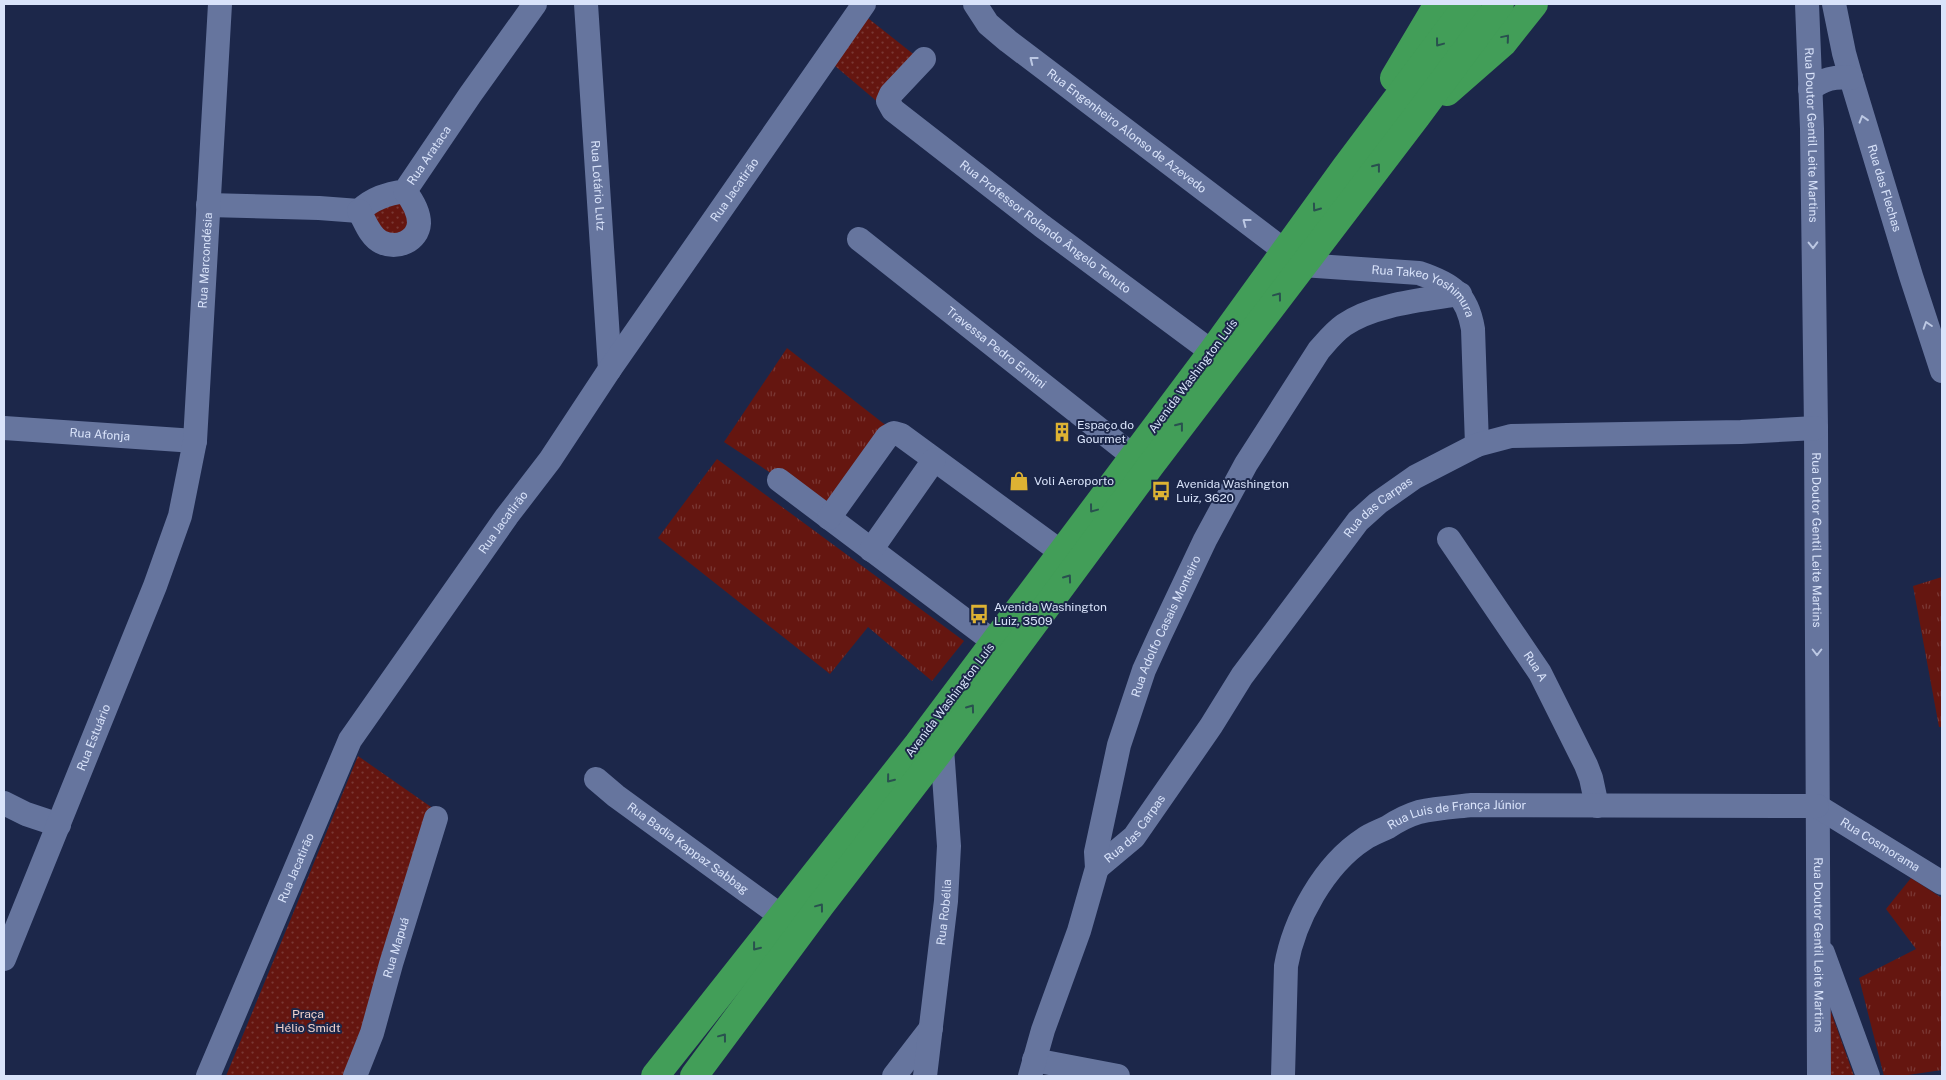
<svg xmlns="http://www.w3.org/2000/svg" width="1946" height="1080" viewBox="0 0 1946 1080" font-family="'Public Sans',sans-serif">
<defs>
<pattern id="grass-tufts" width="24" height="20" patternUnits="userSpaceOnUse" patternTransform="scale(1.25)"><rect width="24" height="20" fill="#651610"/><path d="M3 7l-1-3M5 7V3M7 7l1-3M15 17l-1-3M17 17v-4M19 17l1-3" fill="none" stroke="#7a3834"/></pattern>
<pattern id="park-dots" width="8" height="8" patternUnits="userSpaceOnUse" patternTransform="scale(1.25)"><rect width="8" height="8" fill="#651610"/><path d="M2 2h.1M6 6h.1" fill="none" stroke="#7a3834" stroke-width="1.8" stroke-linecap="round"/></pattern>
</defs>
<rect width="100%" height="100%" fill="#1c274a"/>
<!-- grass -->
<g fill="url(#grass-tufts)">
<path d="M 787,348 L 888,427 L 828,511 L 724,442 Z"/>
<path d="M 717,459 L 964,641 L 932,681 L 868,627 L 830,674 L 658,538 Z"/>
<path d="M 1942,577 L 1942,727 L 1939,727 L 1913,586 Z"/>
<path d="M 1911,878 L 1942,898 L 1942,1070 L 1901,1076 L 1884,1076 L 1859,978 L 1916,949 L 1886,909 Z"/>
</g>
<!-- park -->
<g fill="url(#park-dots)">
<path d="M 864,15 L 917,57 L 880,104 L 828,60 Z"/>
<path d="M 403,199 L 411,231 L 378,236 L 372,209 Z"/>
<path d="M 358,756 L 434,809 L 349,1076 L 226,1076 Z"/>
<path d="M 1830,1009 L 1854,1076 L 1830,1076 Z"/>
</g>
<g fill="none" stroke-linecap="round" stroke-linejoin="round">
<!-- minor -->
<g stroke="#66759e" stroke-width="24">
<path id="s1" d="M 586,4 L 610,369"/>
<path id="s2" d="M 975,4 L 988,24 L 1008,41 L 1285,251"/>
<path id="s3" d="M 1807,4 L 1812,129 L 1816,428 L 1819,1076"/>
<path id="s4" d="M 1834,4 L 1844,53 L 1851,78 L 1911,276 L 1942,371"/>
<path id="s5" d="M 924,59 L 891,94 L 888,101 L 893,110 L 1042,226 L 1212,352"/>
<path d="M 1810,89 C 1824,79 1834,76 1851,78"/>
<path d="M 208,205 L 319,208 L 359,211"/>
<path id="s6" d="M 359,211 C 373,198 387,194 405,191 L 470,95 L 535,4"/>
<path d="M 359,211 C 365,221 370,237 381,242 C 397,250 418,241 419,223 C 419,211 412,200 405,191"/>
<path id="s7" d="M 859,239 L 1133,456"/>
<path id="s8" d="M 1302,265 L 1419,273 C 1452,284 1467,294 1473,329 L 1477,445"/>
<path id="s9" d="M 4,428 L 195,441"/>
<path d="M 779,480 L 994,642"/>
<path d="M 829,518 L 887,437 L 894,433 L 901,435 L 1061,552"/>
<path id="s10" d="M 1449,539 L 1540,673 L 1586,765 L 1591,778 L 1597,806"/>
<path d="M 871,550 L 934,460"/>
<path id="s11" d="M 596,779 L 616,796 L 781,916"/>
<path d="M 4,803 L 26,814 L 59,825"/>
<path id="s12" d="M 1817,806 L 1942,883"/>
<path id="s13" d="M 1097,868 L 1134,837 L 1211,726 L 1242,676 L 1358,521 L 1378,503 L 1415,477 L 1477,445 L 1511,436 L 1741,432 L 1816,428"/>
<path d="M 1823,953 L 1868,1076"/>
<path id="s14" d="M 4,959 L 155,586 L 180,516 L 195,441 L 220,4"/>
<path d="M 1034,1060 L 1118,1076"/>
<path id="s15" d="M 208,1076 L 350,740 L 507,516 L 550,460 L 610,369 L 864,4"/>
<path id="s16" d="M 355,1076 L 372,1033 L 391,964 L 436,818"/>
<path d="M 894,1076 L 931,1028"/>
<path id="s17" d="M 925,1076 L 946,901 L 949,846 L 942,748"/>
<path id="s18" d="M 1030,1076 L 1043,1030 L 1079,931 L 1097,868 L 1096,852 L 1119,745 L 1144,670 L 1160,635 L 1205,540 L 1246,464 L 1319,350 C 1327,341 1334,332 1344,325 C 1374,304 1424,300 1460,294"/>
<path id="s19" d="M 1283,1076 L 1286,966 C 1294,920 1324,865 1364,839 C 1371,834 1380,831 1388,827 C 1397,821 1409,815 1419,812 C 1436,808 1454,807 1472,805 L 1817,806"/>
</g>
<!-- highway -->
<g stroke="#429e58" stroke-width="28">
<path d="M 1394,78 L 1438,4"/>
<path d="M 1447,92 L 1503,43 L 1534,4"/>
<path d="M 655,1076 L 918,744 L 1212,352 L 1345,168 L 1468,4"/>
<path d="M 694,1076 L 821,905 L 942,748 L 1151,465 L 1417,116 L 1500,4"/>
</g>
</g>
<!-- one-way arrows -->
<defs><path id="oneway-chevron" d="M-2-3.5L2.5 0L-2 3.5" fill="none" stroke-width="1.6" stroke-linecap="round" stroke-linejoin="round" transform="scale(1.25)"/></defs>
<g stroke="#29514f">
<use href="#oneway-chevron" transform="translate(1506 38) rotate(-50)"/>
<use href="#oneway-chevron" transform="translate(1439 43) rotate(127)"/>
<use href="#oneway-chevron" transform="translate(1377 167) rotate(-52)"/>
<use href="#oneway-chevron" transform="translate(1316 208) rotate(126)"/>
<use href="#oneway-chevron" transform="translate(1278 296) rotate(-53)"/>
<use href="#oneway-chevron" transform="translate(1180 426) rotate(-52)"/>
<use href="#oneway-chevron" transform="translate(1093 509) rotate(127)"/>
<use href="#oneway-chevron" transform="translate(1068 578) rotate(-54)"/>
<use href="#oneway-chevron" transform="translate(971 708) rotate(-54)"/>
<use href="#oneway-chevron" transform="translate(890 779) rotate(129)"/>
<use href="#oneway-chevron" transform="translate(820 907) rotate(-53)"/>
<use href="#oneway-chevron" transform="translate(756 947) rotate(128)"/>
<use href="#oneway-chevron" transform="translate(723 1037) rotate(-53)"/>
</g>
<g stroke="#bcc8e3">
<use href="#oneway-chevron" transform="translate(1033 60) rotate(-142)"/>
<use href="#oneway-chevron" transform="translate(1863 119) rotate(-107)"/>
<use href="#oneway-chevron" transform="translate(1246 222) rotate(-143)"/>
<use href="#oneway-chevron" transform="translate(1813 245) rotate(89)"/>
<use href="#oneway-chevron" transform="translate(1927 325) rotate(-108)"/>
<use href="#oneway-chevron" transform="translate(1817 652) rotate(90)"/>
</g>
<!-- icons -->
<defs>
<symbol id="building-bare" viewBox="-9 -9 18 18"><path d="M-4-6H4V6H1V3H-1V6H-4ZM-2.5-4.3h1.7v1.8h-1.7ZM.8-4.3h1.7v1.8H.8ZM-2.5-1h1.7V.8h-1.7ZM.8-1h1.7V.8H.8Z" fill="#ddb233" stroke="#1c274a" stroke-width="2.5" paint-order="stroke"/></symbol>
<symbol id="shop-bare" viewBox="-9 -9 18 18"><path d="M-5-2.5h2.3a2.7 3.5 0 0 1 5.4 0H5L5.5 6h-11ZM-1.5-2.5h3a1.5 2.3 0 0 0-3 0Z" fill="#ddb233" stroke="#1c274a" stroke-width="2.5" paint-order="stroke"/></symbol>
<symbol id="bus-bare" viewBox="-9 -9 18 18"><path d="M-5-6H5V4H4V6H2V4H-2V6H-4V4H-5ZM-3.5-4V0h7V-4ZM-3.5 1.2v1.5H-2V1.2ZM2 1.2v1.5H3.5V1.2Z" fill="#ddb233" stroke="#1c274a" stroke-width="2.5" paint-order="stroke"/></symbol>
</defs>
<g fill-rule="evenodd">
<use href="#building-bare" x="1048" y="418" width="28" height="28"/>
<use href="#shop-bare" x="1005" y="467" width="28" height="28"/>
<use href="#bus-bare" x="1147" y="477" width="28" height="28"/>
<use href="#bus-bare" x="965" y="600" width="28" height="28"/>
</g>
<g text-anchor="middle" stroke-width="4" stroke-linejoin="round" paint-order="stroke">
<!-- street labels -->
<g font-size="12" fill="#d9e3fa" stroke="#1c274a">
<text dy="4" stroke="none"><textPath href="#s2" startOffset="199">Rua Engenheiro Alonso de Azevedo</textPath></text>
<text dy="4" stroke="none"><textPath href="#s3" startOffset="131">Rua Doutor Gentil Leite Martins</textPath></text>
<text dy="4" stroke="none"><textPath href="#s6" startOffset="94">Rua Arataca</textPath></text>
<text dy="4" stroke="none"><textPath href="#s1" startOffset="182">Rua Lotário Lutz</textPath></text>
<text dy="4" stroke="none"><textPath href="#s4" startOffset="191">Rua das Flechas</textPath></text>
<text dy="4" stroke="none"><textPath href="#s15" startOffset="1036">Rua Jacatirão</textPath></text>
<text dy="4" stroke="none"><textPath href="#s5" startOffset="258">Rua Professor Rolando Ângelo Tenuto</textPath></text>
<text dy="4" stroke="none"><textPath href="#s14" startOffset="734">Rua Marcondésia</textPath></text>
<text dy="4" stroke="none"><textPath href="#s8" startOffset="129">Rua Takeo Yoshimura</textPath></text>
<text dy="4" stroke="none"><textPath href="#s7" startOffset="175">Travessa Pedro Ermini</textPath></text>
<text transform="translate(1193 376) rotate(-53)" y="4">Avenida Washington Luís</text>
<text dy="4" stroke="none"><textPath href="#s9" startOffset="96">Rua Afonja</textPath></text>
<text dy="4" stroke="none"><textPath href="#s13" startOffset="460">Rua das Carpas</textPath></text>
<text dy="4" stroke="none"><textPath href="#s15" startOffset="631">Rua Jacatirão</textPath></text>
<text dy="4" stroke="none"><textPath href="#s3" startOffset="536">Rua Doutor Gentil Leite Martins</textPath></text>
<text dy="4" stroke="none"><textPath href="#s18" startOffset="472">Rua Adolfo Casais Monteiro</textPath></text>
<text dy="4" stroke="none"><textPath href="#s10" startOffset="154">Rua A</textPath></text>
<text transform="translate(950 700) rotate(-53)" y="4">Avenida Washington Luís</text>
<text dy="4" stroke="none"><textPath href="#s14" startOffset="239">Rua Estuário</textPath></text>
<text dy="4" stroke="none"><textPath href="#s19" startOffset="361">Rua Luis de França Júnior</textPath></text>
<text dy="4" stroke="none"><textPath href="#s13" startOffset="55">Rua das Carpas</textPath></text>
<text dy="4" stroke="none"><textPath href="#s12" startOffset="74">Rua Cosmorama</textPath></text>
<text dy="4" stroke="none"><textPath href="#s11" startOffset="115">Rua Badia Kappaz Sabbag</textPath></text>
<text dy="4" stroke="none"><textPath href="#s15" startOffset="226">Rua Jacatirão</textPath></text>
<text dy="4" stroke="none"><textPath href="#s17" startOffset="165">Rua Robélia</textPath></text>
<text dy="4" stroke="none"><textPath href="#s3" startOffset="941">Rua Doutor Gentil Leite Martins</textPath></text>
<text dy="4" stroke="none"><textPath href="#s16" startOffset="135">Rua Mapuá</textPath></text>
</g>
<!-- poi labels -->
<g font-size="12" fill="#d9e3fa" stroke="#1c274a" text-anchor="start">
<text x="1077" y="429">Espaço do<tspan x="1077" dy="14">Gourmet</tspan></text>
<text x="1034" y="485">Voli Aeroporto</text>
<text x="1176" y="488">Avenida Washington<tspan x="1176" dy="14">Luiz, 3620</tspan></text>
<text x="994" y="611">Avenida Washington<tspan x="994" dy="14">Luiz, 3509</tspan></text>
</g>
<!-- park labels -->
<g font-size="12" fill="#efd0cb" stroke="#1c274a">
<text x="308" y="1018">Praça<tspan x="308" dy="14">Hélio Smidt</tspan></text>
</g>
</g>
<!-- border -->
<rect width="1946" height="1080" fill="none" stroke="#d9e3fa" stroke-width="10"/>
</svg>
